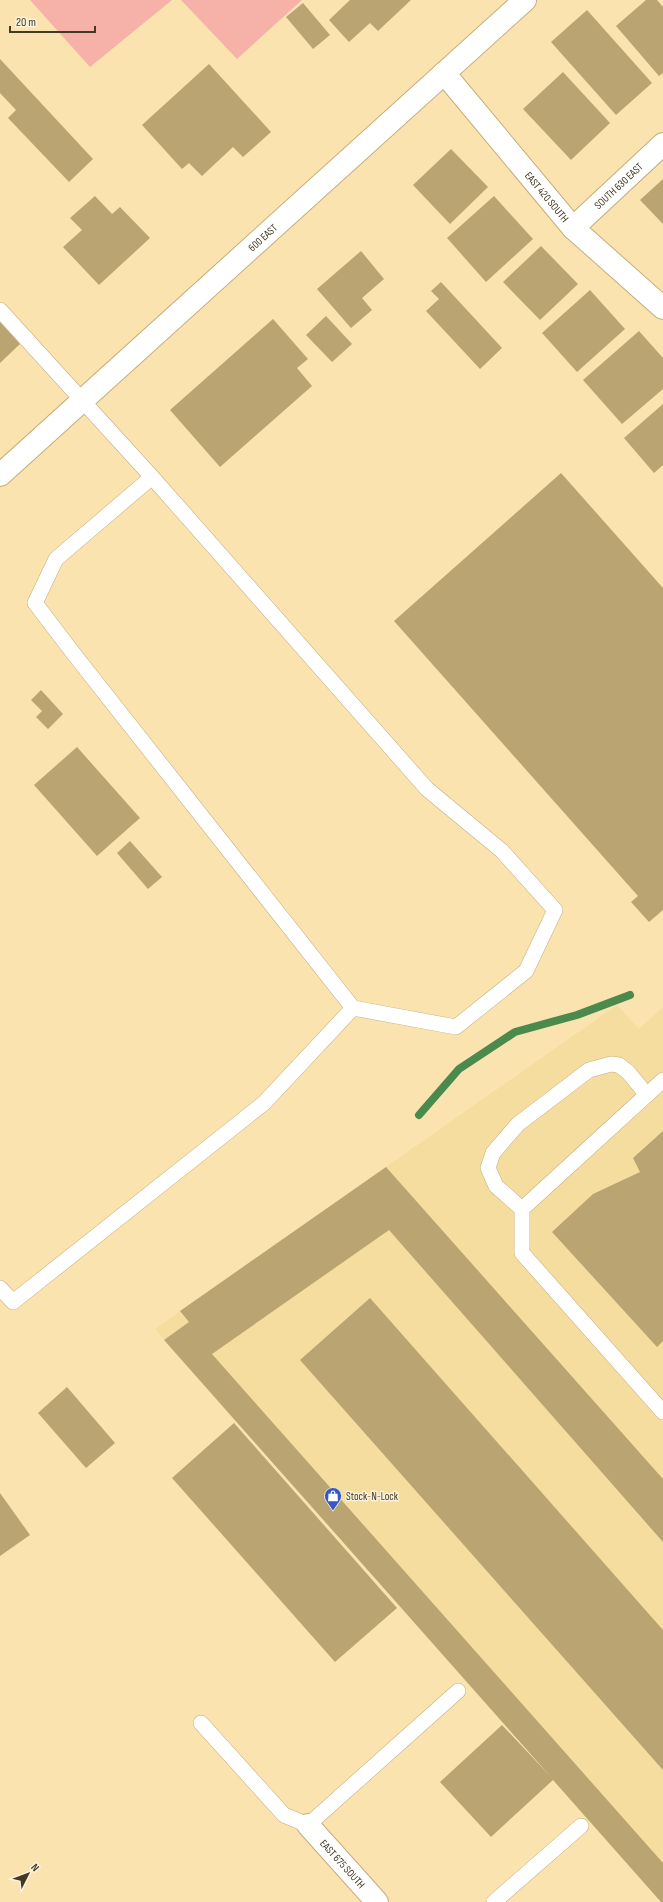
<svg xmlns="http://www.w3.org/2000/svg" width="663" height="1902" viewBox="0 0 663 1902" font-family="'Sofia Sans Condensed',sans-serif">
<rect width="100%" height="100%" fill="#fae3af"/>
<!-- built -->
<path fill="#f5dc9f" d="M 617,1005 L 639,1029 L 663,1007 L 663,1902 L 661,1902 L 155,1329 Z"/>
<!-- green -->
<g fill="#f6b2a9">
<path d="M 30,0 L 172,0 L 90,67 Z"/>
<path d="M 181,0 L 302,0 L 237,59 Z"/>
</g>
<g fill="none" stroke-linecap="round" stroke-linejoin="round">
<!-- stream -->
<path stroke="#4a8a4d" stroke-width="8" d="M 419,1115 L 459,1069 L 515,1032 L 577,1015 L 630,995"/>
</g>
<!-- building -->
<g fill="#baa471">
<path d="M 350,0 L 411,0 L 378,31 L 370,23 L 349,42 L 329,20 Z"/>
<path d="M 646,0 L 657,0 L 663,7 L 663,73 L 659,76 L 616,26 Z"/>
<path d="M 303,3 L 330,35 L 313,49 L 286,17 Z"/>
<path d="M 587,10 L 652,83 L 616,115 L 551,42 Z"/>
<path d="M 0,59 L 93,159 L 69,182 L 8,118 L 16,110 L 0,93 Z"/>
<path d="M 209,64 L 271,132 L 243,157 L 233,147 L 202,176 L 189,163 L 182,169 L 142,125 Z"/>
<path d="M 563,72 L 610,123 L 571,160 L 523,109 Z"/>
<path d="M 451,149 L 488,187 L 450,224 L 413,185 Z"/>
<path d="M 663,179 L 663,224 L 640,200 Z"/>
<path d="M 95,196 L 112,214 L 120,207 L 150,238 L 99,285 L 63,247 L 82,230 L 70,218 Z"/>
<path d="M 494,196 L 533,239 L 486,282 L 447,238 Z"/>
<path d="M 541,246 L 578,284 L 540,320 L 503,282 Z"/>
<path d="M 361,251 L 384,279 L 362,298 L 372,310 L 351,328 L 317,289 Z"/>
<path d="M 441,282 L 502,348 L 480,369 L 426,311 L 439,299 L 431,291 Z"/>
<path d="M 590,290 L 625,329 L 577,372 L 542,333 Z"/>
<path d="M 326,316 L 352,344 L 332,362 L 306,335 Z"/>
<path d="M 273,319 L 308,359 L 297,368 L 312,386 L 220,467 L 170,410 Z"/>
<path d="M 0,322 L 20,344 L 0,363 Z"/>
<path d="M 639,331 L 663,358 L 663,389 L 622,424 L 583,380 Z"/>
<path d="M 663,404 L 663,465 L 654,473 L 624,438 Z"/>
<path d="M 561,473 L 663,588 L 663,910 L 649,922 L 631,902 L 638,896 L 394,621 Z"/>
<path d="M 41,690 L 63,714 L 48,729 L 36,717 L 42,711 L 31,700 Z"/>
<path d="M 77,747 L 140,818 L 97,856 L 34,785 Z"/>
<path d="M 130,841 L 162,877 L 148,889 L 117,853 Z"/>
<path d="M 663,1131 L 663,1341 L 657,1347 L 552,1232 L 593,1194 L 640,1172 L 633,1158 Z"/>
<path d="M 386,1167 L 663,1479 L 663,1542 L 389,1230 L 212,1354 L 663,1863 L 663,1902 L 661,1902 L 553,1780 L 491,1837 L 440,1782 L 502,1725 L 551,1777 L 164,1340 L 189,1322 L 180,1311 Z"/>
<path d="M 370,1298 L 663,1630 L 663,1770 L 300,1360 Z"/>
<path d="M 67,1387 L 115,1443 L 86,1468 L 38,1413 Z"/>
<path d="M 234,1423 L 397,1608 L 335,1662 L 172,1478 Z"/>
<path d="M 0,1493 L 30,1535 L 0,1556 Z"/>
</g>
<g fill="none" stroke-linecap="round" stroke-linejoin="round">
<defs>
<g id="service">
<path d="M 0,310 L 152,477 L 427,789 L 502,851 L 555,910 L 526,971 L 456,1027 L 353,1008 L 264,1103 L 13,1302 L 0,1288"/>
<path d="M 152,477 L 56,559 L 35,603 L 77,658 L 353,1008"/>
<path d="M 663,1080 L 522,1209 L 522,1253 L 663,1412"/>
<path d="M 522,1209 L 496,1186 L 488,1168 L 493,1153 L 518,1124 L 589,1070 L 611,1064 L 619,1065 L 628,1072 L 647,1095"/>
<path d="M 201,1723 L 284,1815 L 308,1825 L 458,1691"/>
<path d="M 494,1902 L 581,1826"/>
</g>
<g id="minor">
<path id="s1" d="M 444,73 L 573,228 L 663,308"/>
<path id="s2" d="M 573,228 L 663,144"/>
<path id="s3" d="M 0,475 L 525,0"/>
<path id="s4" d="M 308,1825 L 377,1902"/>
</g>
</defs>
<!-- service casing -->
<use href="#service" stroke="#c4ae7b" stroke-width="16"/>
<!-- minor casing -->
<use href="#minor" stroke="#c4ae7b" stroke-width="24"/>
<!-- service -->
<use href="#service" stroke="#fff" stroke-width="15"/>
<!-- minor -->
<use href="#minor" stroke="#fff" stroke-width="22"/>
</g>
<!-- icons -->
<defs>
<symbol id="shop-pin" viewBox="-11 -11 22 30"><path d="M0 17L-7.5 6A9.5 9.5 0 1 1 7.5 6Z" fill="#3757c8" stroke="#fbf2dd"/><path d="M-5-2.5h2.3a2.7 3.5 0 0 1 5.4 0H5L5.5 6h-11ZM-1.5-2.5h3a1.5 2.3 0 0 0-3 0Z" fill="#fff"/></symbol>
</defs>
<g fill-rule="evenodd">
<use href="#shop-pin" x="323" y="1486" width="20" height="27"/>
</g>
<g text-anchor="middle" stroke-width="3" stroke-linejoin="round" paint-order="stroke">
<!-- street labels -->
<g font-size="11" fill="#433a25" stroke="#fbf2dd">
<text dy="4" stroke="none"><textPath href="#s2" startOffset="62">SOUTH 630 EAST</textPath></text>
<text dy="4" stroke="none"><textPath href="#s1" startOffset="161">EAST 420 SOUTH</textPath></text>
<text dy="4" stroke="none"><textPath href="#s3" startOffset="354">600 EAST</textPath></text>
<text dy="4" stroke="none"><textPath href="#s4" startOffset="52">EAST 675 SOUTH</textPath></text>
</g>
<!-- poi labels -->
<g font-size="11" fill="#433a25" stroke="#fbf2dd" text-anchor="start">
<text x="346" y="1500">Stock-N-Lock</text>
</g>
</g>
<!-- north arrow -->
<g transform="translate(28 1874) rotate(48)" stroke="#fbf2dd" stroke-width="3" paint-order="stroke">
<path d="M0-3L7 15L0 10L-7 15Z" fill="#433a25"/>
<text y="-6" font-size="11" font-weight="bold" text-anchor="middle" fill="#433a25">N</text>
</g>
<!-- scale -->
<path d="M10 26v6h85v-6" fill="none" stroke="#433a25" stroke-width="2"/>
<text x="16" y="26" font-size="12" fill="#433a25" stroke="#fbf2dd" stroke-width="3" paint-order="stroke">20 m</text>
</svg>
